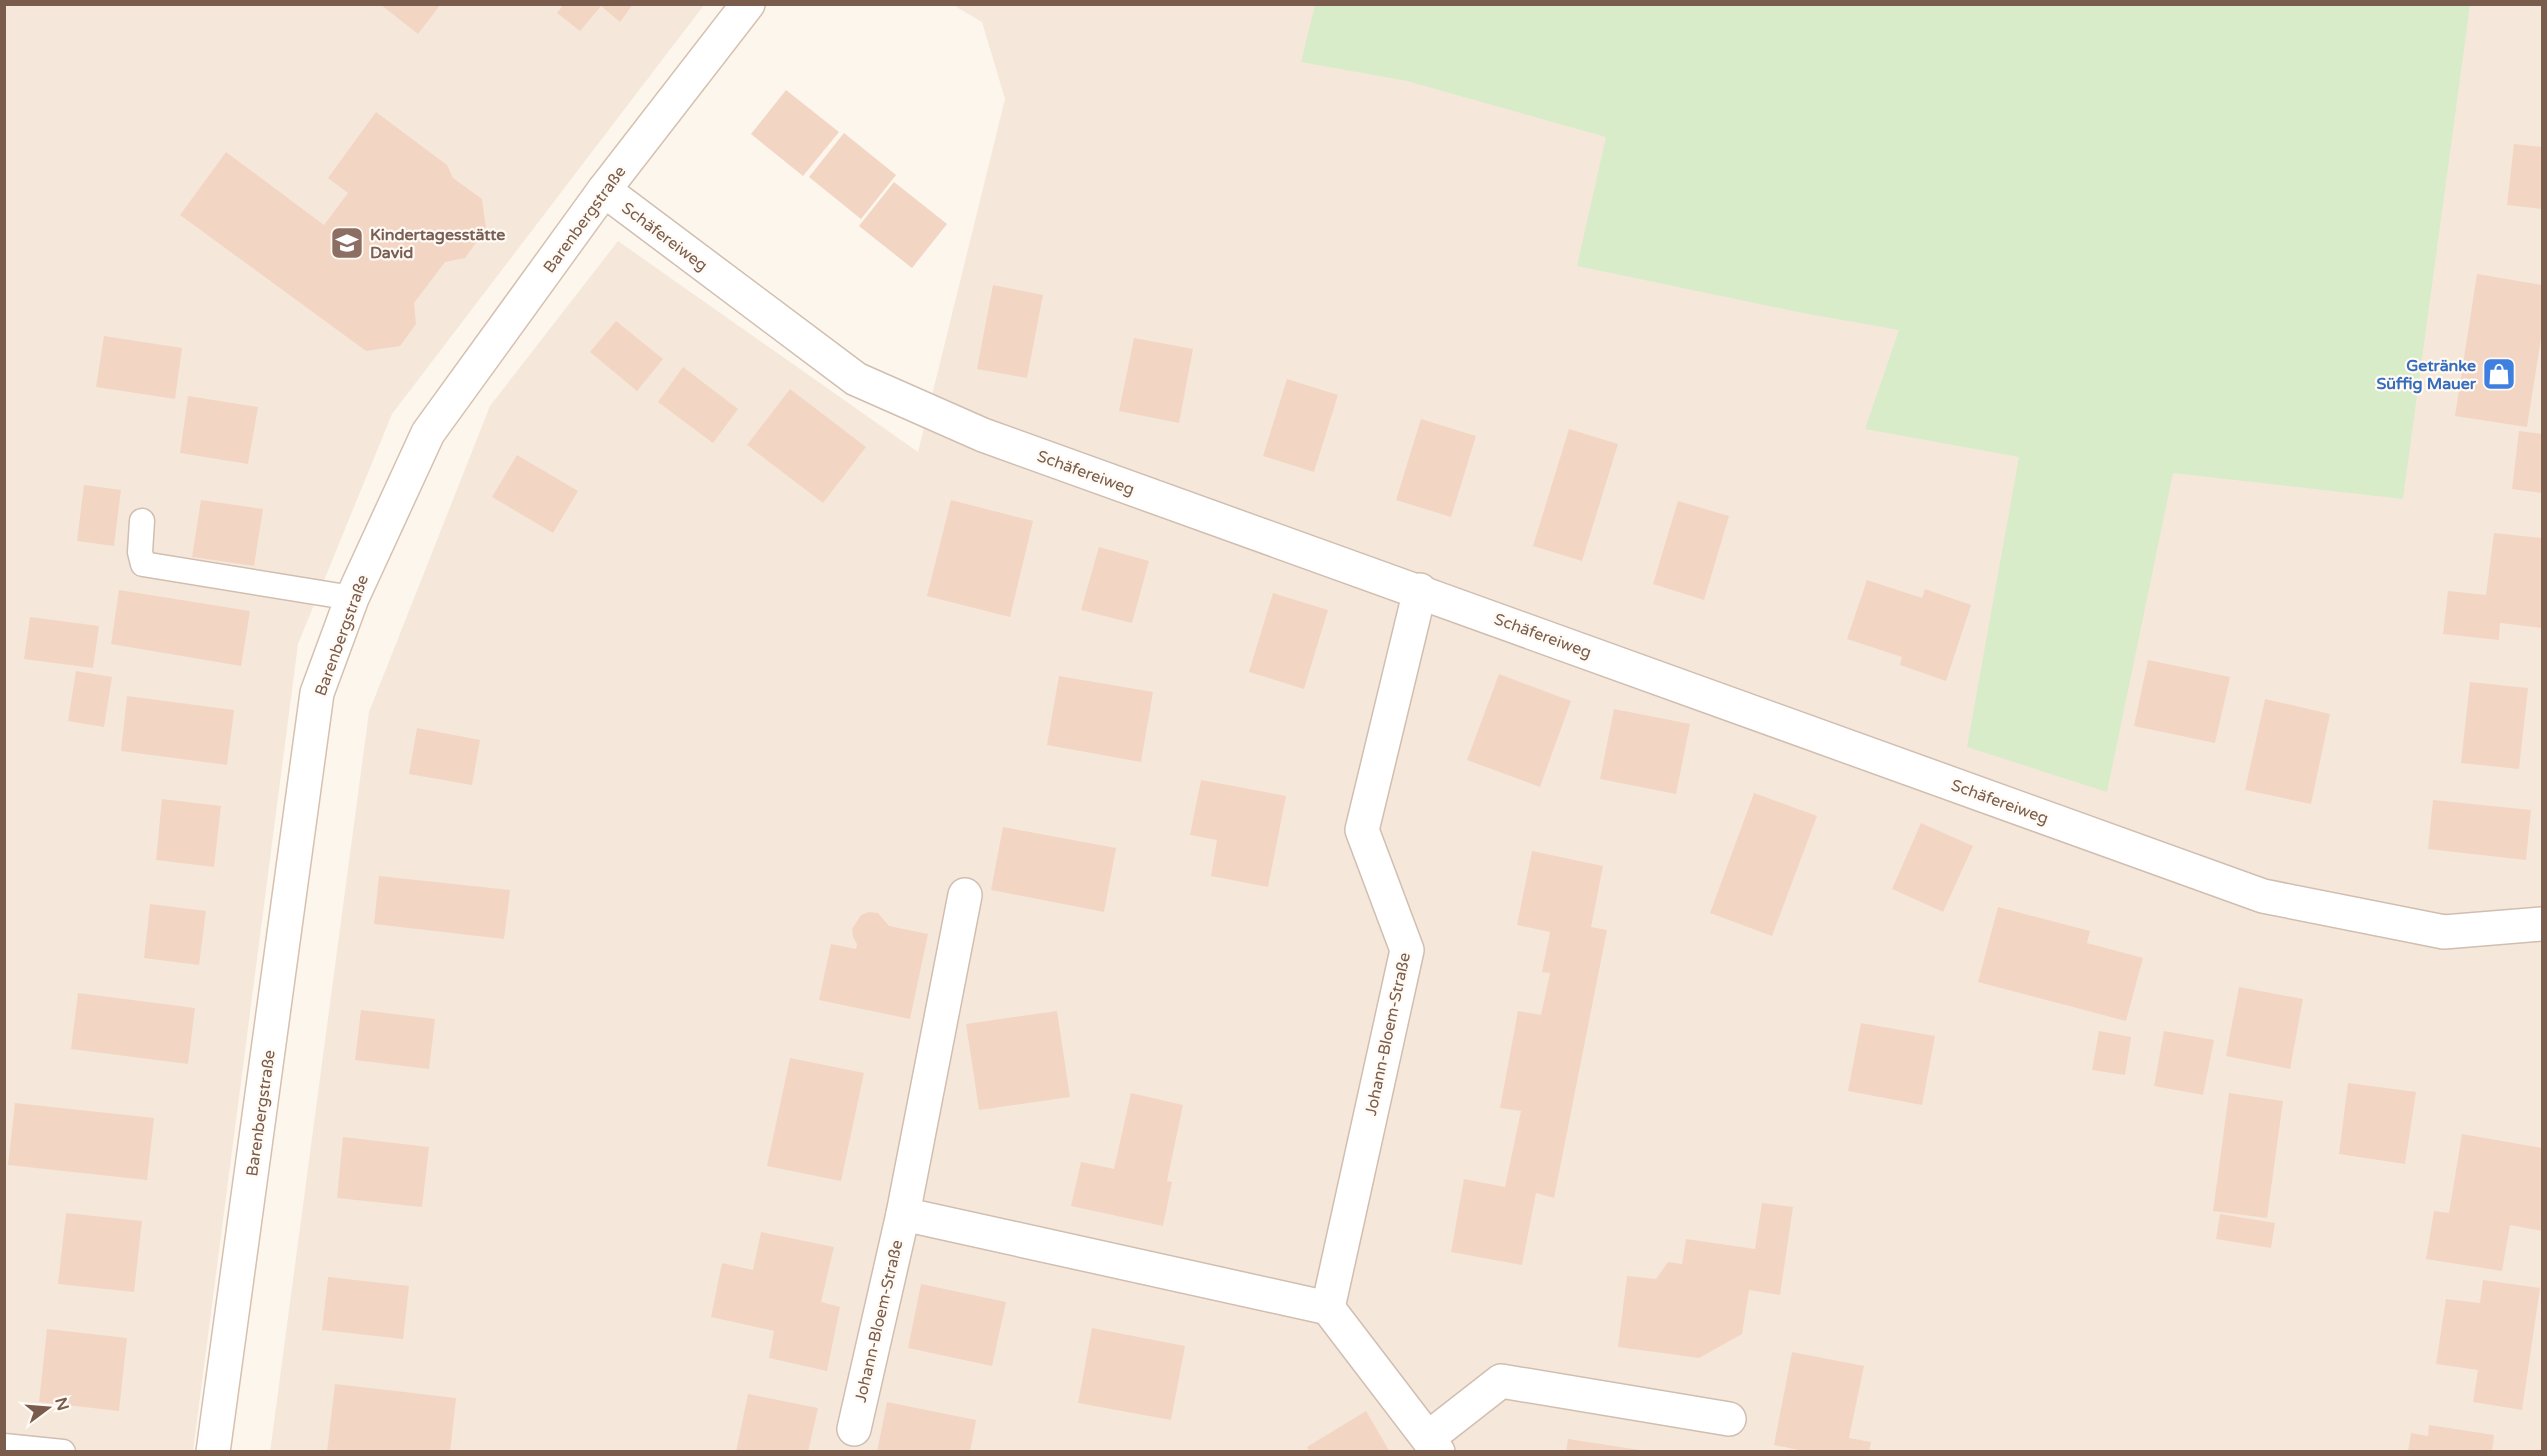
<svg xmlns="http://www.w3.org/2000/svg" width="2547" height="1456" viewBox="0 0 2547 1456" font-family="'Varela Round',sans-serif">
<rect width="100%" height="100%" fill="#fdf6ec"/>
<!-- residential -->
<g fill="#f5e8da">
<path d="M 5,5 L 704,5 L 392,414 L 298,644 L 193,1451 L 5,1452 Z"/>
<path d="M 953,5 L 2542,5 L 2542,1451 L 270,1452 L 369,712 L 490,406 L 618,241 L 918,452 L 1005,99 L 982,22 Z"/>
</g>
<!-- green -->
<path fill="#d8ecc9" d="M 1315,5 L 2470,5 L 2403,499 L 2173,473 L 2107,792 L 1967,747 L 2019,457 L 1865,429 L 1899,330 L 1808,314 L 1577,266 L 1606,137 L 1407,81 L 1301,62 Z"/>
<!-- building -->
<g fill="#f3d5c3">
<path d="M 380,4 L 441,4 L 418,34 Z"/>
<path d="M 564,4 L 633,4 L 620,22 L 601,6 L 580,31 L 557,13 Z"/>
<path d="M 786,90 L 839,132 L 803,176 L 751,134 Z"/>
<path d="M 376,112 L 447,165 L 453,178 L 482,199 L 486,229 L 465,258 L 445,262 L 414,303 L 416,324 L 400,346 L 366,351 L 180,215 L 226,152 L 324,225 L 348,193 L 328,178 Z"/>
<path d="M 844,133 L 896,175 L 861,219 L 809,177 Z"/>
<path d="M 2514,144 L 2542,147 L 2542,209 L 2507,205 Z"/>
<path d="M 894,182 L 947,224 L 912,268 L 859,226 Z"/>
<path d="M 2477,274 L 2542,285 L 2542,332 L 2527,427 L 2455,416 Z"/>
<path d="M 993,285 L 1043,295 L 1027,378 L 977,369 Z"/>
<path d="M 616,321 L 663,359 L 637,391 L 590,352 Z"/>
<path d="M 104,336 L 182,348 L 175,399 L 96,387 Z"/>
<path d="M 1134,338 L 1193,349 L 1179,423 L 1119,411 Z"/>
<path d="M 683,367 L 738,409 L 713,443 L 658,402 Z"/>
<path d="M 1287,379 L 1338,395 L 1314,472 L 1263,456 Z"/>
<path d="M 790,389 L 866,447 L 823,503 L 747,445 Z"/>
<path d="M 188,396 L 258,407 L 248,464 L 180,453 Z"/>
<path d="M 1421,419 L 1476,436 L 1451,517 L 1396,500 Z"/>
<path d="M 1569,429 L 1618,444 L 1582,561 L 1533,546 Z"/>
<path d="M 2519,431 L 2542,434 L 2542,493 L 2512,489 Z"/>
<path d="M 517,455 L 578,491 L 553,533 L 492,497 Z"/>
<path d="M 84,485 L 121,490 L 114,546 L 77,541 Z"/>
<path d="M 201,500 L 263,509 L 254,566 L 192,557 Z"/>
<path d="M 951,500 L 1033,521 L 1010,617 L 927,596 Z"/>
<path d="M 1678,501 L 1729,516 L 1704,600 L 1653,584 Z"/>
<path d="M 2494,533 L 2542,538 L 2542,628 L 2500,623 L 2499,640 L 2443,634 L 2448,591 L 2486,595 Z"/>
<path d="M 1099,547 L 1149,561 L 1132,623 L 1081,610 Z"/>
<path d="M 1867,580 L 1922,598 L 1925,589 L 1971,605 L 1946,681 L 1900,665 L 1902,657 L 1847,639 Z"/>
<path d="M 119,590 L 250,611 L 241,666 L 111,644 Z"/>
<path d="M 1273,593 L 1328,610 L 1304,689 L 1249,672 Z"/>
<path d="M 30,617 L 99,626 L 93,668 L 24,659 Z"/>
<path d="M 2148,660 L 2230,677 L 2215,743 L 2134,726 Z"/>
<path d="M 76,671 L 112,677 L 104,727 L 68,721 Z"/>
<path d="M 1499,674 L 1571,701 L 1540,787 L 1467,760 Z"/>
<path d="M 1059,676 L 1153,692 L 1141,762 L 1047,745 Z"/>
<path d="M 2470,682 L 2528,688 L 2519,769 L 2461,763 Z"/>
<path d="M 127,696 L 234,710 L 227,765 L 121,751 Z"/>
<path d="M 2265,699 L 2330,714 L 2311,804 L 2245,790 Z"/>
<path d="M 1614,709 L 1690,724 L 1676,794 L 1600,779 Z"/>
<path d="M 417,728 L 480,740 L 472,785 L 409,774 Z"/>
<path d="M 1201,780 L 1286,796 L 1268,887 L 1211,876 L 1217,840 L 1190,835 Z"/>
<path d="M 1754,793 L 1817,816 L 1772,936 L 1710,913 Z"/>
<path d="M 162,799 L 221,806 L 214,867 L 156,860 Z"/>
<path d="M 2433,800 L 2531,810 L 2526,860 L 2428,849 Z"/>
<path d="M 1921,823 L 1973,846 L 1943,912 L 1892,889 Z"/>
<path d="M 1003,827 L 1116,848 L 1104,912 L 991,890 Z"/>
<path d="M 1532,851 L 1603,866 L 1591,927 L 1607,930 L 1554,1198 L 1536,1193 L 1522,1265 L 1451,1252 L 1464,1179 L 1505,1187 L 1521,1111 L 1500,1108 L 1518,1011 L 1541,1015 L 1550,973 L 1542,972 L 1550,932 L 1517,925 Z"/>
<path d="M 379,876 L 510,890 L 504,939 L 374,924 Z"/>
<path d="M 150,904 L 206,911 L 199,965 L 144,958 Z"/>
<path d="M 1998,907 L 2090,931 L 2087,943 L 2143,958 L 2126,1021 L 1978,982 Z"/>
<path d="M 869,912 L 878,913 L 889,926 L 928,934 L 910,1019 L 819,1000 L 831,944 L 856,949 L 857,944 L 853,937 L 852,929 L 861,915 Z"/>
<path d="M 2239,987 L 2303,999 L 2290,1069 L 2226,1056 Z"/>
<path d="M 78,993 L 195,1008 L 188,1064 L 71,1049 Z"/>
<path d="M 361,1010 L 435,1019 L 429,1069 L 355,1060 Z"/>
<path d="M 1057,1011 L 1070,1097 L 979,1110 L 966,1024 Z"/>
<path d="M 1861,1023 L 1935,1036 L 1922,1105 L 1848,1091 Z"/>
<path d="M 2099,1031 L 2131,1037 L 2125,1075 L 2092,1070 Z"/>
<path d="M 2164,1031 L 2214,1040 L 2203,1095 L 2154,1086 Z"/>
<path d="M 790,1058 L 864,1073 L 841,1181 L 767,1166 Z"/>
<path d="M 2348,1083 L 2416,1092 L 2405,1164 L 2339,1154 Z"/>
<path d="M 1131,1093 L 1183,1105 L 1167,1181 L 1172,1182 L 1163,1226 L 1071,1206 L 1081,1162 L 1114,1169 Z"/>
<path d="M 2229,1093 L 2283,1101 L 2267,1218 L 2213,1211 Z"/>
<path d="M 15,1103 L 154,1118 L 147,1180 L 8,1165 Z"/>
<path d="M 2462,1134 L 2542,1148 L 2542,1231 L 2510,1225 L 2502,1271 L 2426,1259 L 2434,1211 L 2449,1213 Z"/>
<path d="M 343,1137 L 429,1147 L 422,1207 L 337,1198 Z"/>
<path d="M 1762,1203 L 1793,1207 L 1780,1295 L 1749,1290 L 1742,1334 L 1699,1358 L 1618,1347 L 1627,1276 L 1656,1279 L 1668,1262 L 1682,1264 L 1686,1239 L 1755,1249 Z"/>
<path d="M 66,1213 L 142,1221 L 134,1292 L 58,1284 Z"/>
<path d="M 2220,1214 L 2275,1223 L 2271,1248 L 2216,1239 Z"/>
<path d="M 761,1232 L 834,1247 L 821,1302 L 840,1307 L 827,1371 L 769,1358 L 774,1331 L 711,1317 L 722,1263 L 753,1270 Z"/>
<path d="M 328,1277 L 409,1286 L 403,1339 L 322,1330 Z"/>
<path d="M 2483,1280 L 2540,1288 L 2522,1410 L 2473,1402 L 2478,1370 L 2436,1364 L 2446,1299 L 2480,1303 Z"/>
<path d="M 921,1284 L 1006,1302 L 992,1366 L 908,1348 Z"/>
<path d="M 1092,1328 L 1185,1346 L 1171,1420 L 1078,1403 Z"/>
<path d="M 47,1329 L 127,1338 L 119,1411 L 39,1402 Z"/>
<path d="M 1792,1352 L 1864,1366 L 1849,1438 L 1871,1442 L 1869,1452 L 1809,1452 L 1774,1445 Z"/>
<path d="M 335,1384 L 456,1398 L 450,1452 L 327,1452 Z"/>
<path d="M 748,1394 L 818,1408 L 808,1452 L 736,1452 Z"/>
<path d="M 887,1402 L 976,1420 L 970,1452 L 877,1452 Z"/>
<path d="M 1366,1411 L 1390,1452 L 1309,1452 L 1307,1447 Z"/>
<path d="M 2429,1425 L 2494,1435 L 2492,1452 L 2408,1452 L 2411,1433 L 2428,1436 Z"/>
<path d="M 1568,1439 L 1640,1450 L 1639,1452 L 1566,1452 Z"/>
</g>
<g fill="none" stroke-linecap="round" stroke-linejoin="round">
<defs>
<g id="lane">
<path d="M 142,521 L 140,552 L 143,564 L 352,598"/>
<path d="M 4,1446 L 63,1452"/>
</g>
<g id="street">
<path d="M 604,190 L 856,379 L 983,435 L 2263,896 L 2444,932 L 2542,924"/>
<path d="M 1420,590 L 1362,830 L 1407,950 L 1328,1308 L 1438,1452"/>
<path d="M 965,895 L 903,1214 L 1328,1308"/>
<path d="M 854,1429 L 903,1214"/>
<path d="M 1428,1438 L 1501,1381 L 1729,1419"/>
</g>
<path id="secondary" d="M 213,1452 L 317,693 L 352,598 L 428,433 L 604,190 L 748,4"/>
</defs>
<!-- lane casing -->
<use href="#lane" stroke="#d1beb0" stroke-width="27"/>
<!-- street casing -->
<use href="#street" stroke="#d1beb0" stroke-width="36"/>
<!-- secondary casing -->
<use href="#secondary" stroke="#d6c0b0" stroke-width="36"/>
<!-- lane -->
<use href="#lane" stroke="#fff" stroke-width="24"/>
<!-- street -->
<use href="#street" stroke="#fff" stroke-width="33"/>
<!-- secondary -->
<use href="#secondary" stroke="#fff" stroke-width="33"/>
</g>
<!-- icons -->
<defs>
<symbol id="school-square" viewBox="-11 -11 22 22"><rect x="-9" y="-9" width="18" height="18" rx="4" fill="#8d6e63" stroke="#fffaf3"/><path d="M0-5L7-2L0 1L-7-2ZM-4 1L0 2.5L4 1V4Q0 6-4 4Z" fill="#fff"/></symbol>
<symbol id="shop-square" viewBox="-11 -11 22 22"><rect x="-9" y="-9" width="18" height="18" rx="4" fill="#3f7fe0" stroke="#fffaf3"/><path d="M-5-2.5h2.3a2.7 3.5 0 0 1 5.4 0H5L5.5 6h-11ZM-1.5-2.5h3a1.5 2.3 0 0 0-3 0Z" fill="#fff"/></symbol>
</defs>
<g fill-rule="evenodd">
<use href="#school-square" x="328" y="224" width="38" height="38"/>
<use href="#shop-square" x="2480" y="355" width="38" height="38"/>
</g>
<g text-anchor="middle" stroke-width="4.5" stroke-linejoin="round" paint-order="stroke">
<!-- street labels -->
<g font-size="16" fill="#7a5c4d" stroke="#fffaf3">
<text transform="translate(584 219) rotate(-54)" y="6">Barenbergstraße</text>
<text transform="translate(665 236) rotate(37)" y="6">Schäfereiweg</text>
<text transform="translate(1086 472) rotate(20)" y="6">Schäfereiweg</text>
<text transform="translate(341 635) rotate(-70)" y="6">Barenbergstraße</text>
<text transform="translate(1543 635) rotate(20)" y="6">Schäfereiweg</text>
<text transform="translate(2000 801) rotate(20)" y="6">Schäfereiweg</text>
<text transform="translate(1387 1034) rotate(-78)" y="6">Johann-Bloem-Straße</text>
<text transform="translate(260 1113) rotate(-82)" y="6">Barenbergstraße</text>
<text transform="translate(878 1321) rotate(-77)" y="6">Johann-Bloem-Straße</text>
</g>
<!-- education labels -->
<g font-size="16" font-weight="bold" fill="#785e54" stroke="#fffaf3" text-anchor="start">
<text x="370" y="240">Kindertagesstätte<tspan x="370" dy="18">David</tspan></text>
</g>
<!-- shop labels -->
<g font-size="16" font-weight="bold" fill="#366cbe" stroke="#fffaf3" text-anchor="end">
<text x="2476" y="371">Getränke<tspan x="2476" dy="18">Süffig Mauer</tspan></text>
</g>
</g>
<!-- border -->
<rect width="2547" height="1456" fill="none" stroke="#7a5c4d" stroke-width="12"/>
<!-- north arrow -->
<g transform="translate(48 1408) rotate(74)" stroke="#fffaf3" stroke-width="4.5" paint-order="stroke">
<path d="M0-4.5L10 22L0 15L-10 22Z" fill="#7a5c4d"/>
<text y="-9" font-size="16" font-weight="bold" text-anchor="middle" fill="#7a5c4d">N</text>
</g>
</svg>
